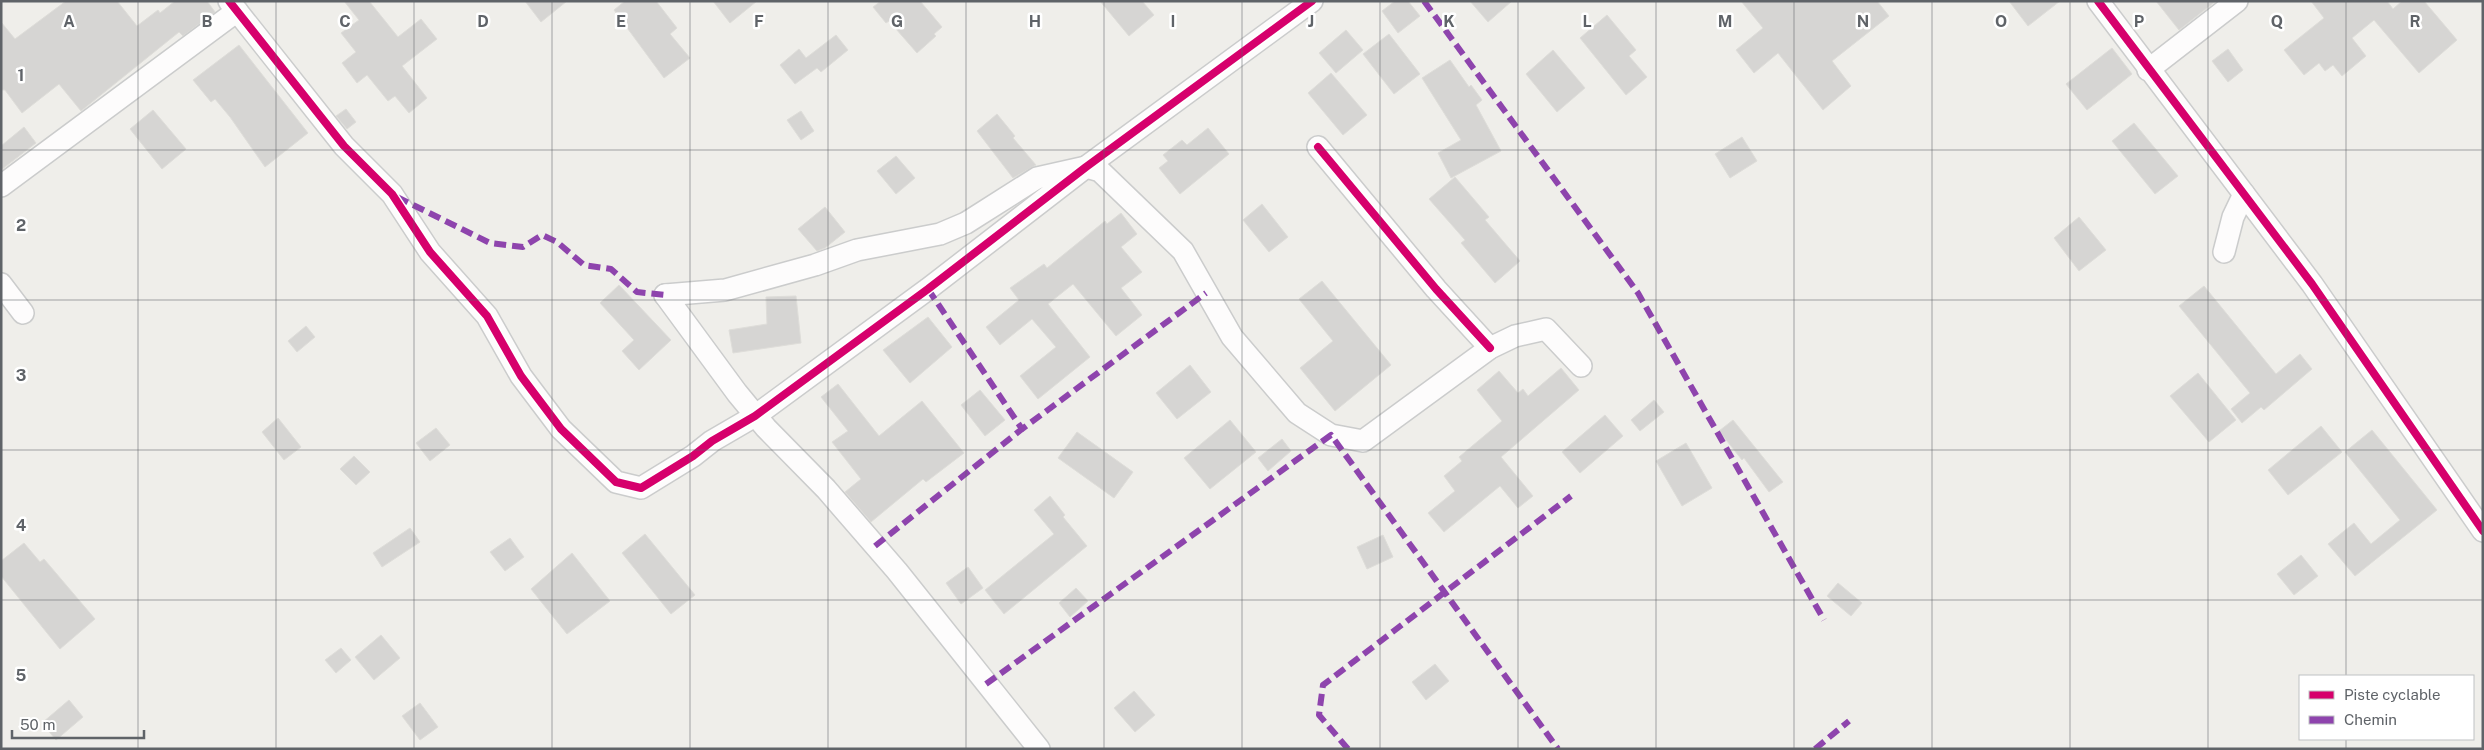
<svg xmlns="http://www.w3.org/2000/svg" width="2484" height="750" viewBox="0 0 2484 750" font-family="'Public Sans',sans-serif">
<rect width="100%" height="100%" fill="#efeeea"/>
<!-- building -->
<g fill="#d6d5d3" stroke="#deddd9">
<path d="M 66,1 L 117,1 L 137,26 L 158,10 L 160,13 L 175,1 L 207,1 L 215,12 L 183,36 L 179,32 L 81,111 L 59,84 L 22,113 L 5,90 L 1,90 L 1,22 L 15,39 Z"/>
<path d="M 344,1 L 369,1 L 398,37 L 421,19 L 437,39 L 402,66 L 427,98 L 409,113 L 395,96 L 388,101 L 367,75 L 357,83 L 342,63 L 356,52 L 341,33 L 359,20 Z"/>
<path d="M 525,1 L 567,1 L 541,22 Z"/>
<path d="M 625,1 L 656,1 L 677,28 L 670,34 L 690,58 L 664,78 L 614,10 Z"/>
<path d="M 713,1 L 757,1 L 730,23 Z"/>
<path d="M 881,1 L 920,1 L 942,27 L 934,34 L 936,36 L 917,53 L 889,21 L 886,23 L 873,7 Z"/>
<path d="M 1100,1 L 1142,1 L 1154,15 L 1129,36 Z"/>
<path d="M 1395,1 L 1408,1 L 1420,16 L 1398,33 L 1382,11 Z"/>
<path d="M 1470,1 L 1512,1 L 1488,22 Z"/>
<path d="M 1741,1 L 1877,1 L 1889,16 L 1832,61 L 1851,86 L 1823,110 L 1778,53 L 1754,73 L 1736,50 L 1763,28 Z"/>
<path d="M 2009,1 L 2060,1 L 2028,26 Z"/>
<path d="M 2156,1 L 2216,1 L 2179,30 Z"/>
<path d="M 2311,1 L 2387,1 L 2393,9 L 2402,1 L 2424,1 L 2457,40 L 2419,73 L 2374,20 L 2352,38 L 2366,56 L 2342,76 L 2333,65 L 2325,71 L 2319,63 L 2304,75 L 2284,50 L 2324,18 Z"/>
<path d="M 1607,15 L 1636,50 L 1629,56 L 1647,77 L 1626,95 L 1580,38 Z"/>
<path d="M 1346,30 L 1363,50 L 1336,73 L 1319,53 Z"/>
<path d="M 1389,34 L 1420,74 L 1394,94 L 1363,54 Z"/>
<path d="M 836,35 L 848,50 L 821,72 L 817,68 L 795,84 L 780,65 L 799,49 L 806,58 Z"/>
<path d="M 239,45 L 308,133 L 265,167 L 230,117 L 215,99 L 211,102 L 193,80 Z"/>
<path d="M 2112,48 L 2132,74 L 2087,110 L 2066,84 Z"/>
<path d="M 2228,49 L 2243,70 L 2228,82 L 2212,61 Z"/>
<path d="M 1553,50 L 1585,88 L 1557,112 L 1526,74 Z"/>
<path d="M 1450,60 L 1469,87 L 1471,85 L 1482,100 L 1476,105 L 1501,151 L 1451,178 L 1438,153 L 1461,140 L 1422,78 Z"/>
<path d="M 1331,73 L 1367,115 L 1343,135 L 1308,93 Z"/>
<path d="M 346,109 L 356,122 L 347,129 L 336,116 Z"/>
<path d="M 153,110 L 186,149 L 162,169 L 130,129 Z"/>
<path d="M 801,111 L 814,131 L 801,140 L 787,120 Z"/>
<path d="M 997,114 L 1015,136 L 1013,138 L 1036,165 L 1013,178 L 977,131 Z"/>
<path d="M 2134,123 L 2178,176 L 2155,194 L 2112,141 Z"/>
<path d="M 24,127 L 36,143 L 1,170 L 1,146 Z"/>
<path d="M 1208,128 L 1229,154 L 1180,194 L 1159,168 L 1168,161 L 1163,155 L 1182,140 L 1187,145 Z"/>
<path d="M 1742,137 L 1757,161 L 1730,178 L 1715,154 Z"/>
<path d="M 896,156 L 915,178 L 896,194 L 877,171 Z"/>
<path d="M 1455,177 L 1489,217 L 1485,220 L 1520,261 L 1495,283 L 1461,243 L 1465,240 L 1429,199 Z"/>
<path d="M 1262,204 L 1288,237 L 1269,252 L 1243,220 Z"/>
<path d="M 825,207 L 845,232 L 825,248 L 817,251 L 798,229 Z"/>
<path d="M 1121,213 L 1137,234 L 1121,247 L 1142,272 L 1121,288 L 1142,315 L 1116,336 L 1073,284 L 1048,304 L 1090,357 L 1038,399 L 1020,376 L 1056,347 L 1032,319 L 1000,345 L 986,327 L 1019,300 L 1010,288 L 1044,264 L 1047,268 L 1105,221 L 1107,224 Z"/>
<path d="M 2079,217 L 2106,250 L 2079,271 L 2054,238 Z"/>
<path d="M 1322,281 L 1391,365 L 1335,411 L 1300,368 L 1333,341 L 1299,299 Z"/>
<path d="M 619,285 L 671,340 L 639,370 L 622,351 L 634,340 L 600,303 Z"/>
<path d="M 2204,286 L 2276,374 L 2300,354 L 2312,369 L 2264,410 L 2261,407 L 2242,423 L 2231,409 L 2250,393 L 2179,306 Z"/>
<path d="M 796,296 L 801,343 L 733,353 L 729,330 L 767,324 L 766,297 Z"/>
<path d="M 928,317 L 952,347 L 910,383 L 883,350 Z"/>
<path d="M 306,326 L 315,337 L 297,352 L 288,341 Z"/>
<path d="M 1190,365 L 1211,392 L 1177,419 L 1156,393 Z"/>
<path d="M 1561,368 L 1579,390 L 1501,457 L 1533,496 L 1518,508 L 1500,486 L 1444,532 L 1428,513 L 1455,491 L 1444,476 L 1462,461 L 1459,457 L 1502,421 L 1477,390 L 1499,371 L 1518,393 L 1523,389 L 1528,396 Z"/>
<path d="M 2198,373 L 2236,420 L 2209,442 L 2170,396 Z"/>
<path d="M 838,384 L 879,436 L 922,401 L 964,453 L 926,482 L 923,479 L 871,522 L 845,492 L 861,479 L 832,442 L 848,431 L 821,397 Z"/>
<path d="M 980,390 L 1005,420 L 985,436 L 961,405 Z"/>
<path d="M 1654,400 L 1664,412 L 1640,431 L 1631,420 Z"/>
<path d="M 1605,415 L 1623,436 L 1580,473 L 1562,452 Z"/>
<path d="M 278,418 L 301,447 L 284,460 L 262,432 Z"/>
<path d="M 1230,420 L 1256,452 L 1210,489 L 1184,458 Z"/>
<path d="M 1733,420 L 1783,482 L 1769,492 L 1744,458 L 1742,460 L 1719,431 Z"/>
<path d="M 2321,426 L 2342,452 L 2288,495 L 2268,470 Z"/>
<path d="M 436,428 L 450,445 L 430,461 L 416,443 Z"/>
<path d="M 2372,430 L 2437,510 L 2355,576 L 2328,544 L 2354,523 L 2371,544 L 2400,520 L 2345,452 Z"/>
<path d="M 1077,432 L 1133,472 L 1114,498 L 1058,458 Z"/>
<path d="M 1282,439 L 1291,451 L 1268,471 L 1258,458 Z"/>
<path d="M 1686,443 L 1712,488 L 1682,506 L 1656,461 Z"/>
<path d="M 354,456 L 370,472 L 356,485 L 340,469 Z"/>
<path d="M 1050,496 L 1065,515 L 1063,517 L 1087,546 L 1004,614 L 985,590 L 1054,534 L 1034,510 Z"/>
<path d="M 410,528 L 420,542 L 382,567 L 373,553 Z"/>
<path d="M 645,534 L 695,595 L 671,614 L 622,553 Z"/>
<path d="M 1383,535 L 1393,557 L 1367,569 L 1357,547 Z"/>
<path d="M 510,538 L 524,557 L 505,571 L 490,552 Z"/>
<path d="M 24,543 L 40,562 L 44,559 L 95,619 L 60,649 L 1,576 L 1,561 Z"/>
<path d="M 572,553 L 610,601 L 567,634 L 531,589 Z"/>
<path d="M 2301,555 L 2318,576 L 2294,595 L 2277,574 Z"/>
<path d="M 968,567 L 983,588 L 961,604 L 946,583 Z"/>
<path d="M 1838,583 L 1862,603 L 1851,616 L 1827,596 Z"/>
<path d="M 1076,588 L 1088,601 L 1070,617 L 1059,603 Z"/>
<path d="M 381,635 L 400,658 L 374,680 L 355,657 Z"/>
<path d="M 341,648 L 351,660 L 336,673 L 325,660 Z"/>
<path d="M 1435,664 L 1449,681 L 1426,700 L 1412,682 Z"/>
<path d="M 1134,691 L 1155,715 L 1135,732 L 1114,708 Z"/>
<path d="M 69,700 L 83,717 L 56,740 L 42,723 Z"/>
<path d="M 420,703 L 438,727 L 420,740 L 402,716 Z"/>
</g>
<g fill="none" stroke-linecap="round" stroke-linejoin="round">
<defs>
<g id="minor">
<path d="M 229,1 L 344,146 L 392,194 L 430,252 L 487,316 L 521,376 L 561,429 L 616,482 L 641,488 L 693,456 L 712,441 L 755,416 L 928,289 L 1086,167 L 1312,1"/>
<path d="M 2098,1 L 2312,284 L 2483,531"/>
<path d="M 2148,70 L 2237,1"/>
<path d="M 1318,147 L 1436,289 L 1490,348"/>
<path d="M 1,186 L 237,11"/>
<path d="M 2224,252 L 2233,217 L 2244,194"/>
<path d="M 1,284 L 23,313"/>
<path d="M 665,295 L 725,290 L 815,265 L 857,250 L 940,234 L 966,223 L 1037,178 L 1086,167 L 1100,171 L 1183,251 L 1232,337 L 1297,413 L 1331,435 L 1363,441 L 1490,348 L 1515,336 L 1546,329 L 1581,366"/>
<path d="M 665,295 L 737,393 L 766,428 L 826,489 L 897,571 L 1039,749"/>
</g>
</defs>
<!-- minor casing -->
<use href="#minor" stroke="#cbcccc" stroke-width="24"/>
<!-- minor -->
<use href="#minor" stroke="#fdfcfc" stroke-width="21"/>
<!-- quiet -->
<g stroke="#8e44ad" stroke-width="6" stroke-dasharray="12 6" stroke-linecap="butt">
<path d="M 1424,1 L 1638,293 L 1824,620"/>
<path d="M 397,197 L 490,243 L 523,247 L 542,235 L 557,242 L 584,265 L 611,269 L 637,292 L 665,295"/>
<path d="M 928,289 L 1022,429 L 1206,293"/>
<path d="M 875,546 L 1022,429"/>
<path d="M 986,684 L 1331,435 L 1558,749"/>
<path d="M 1348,749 L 1319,715 L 1323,685 L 1571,496"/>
<path d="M 1815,749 L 1849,721"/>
</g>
<defs>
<g id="cycleway">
<path d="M 229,1 L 344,146 L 392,194 L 430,252 L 487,316 L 521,376 L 561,429 L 616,482 L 641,488 L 693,456 L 712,441 L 755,416 L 928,289 L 1086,167 L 1312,1"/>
<path d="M 2098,1 L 2312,284 L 2483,531"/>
<path d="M 1318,147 L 1436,289 L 1490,348"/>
</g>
</defs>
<!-- cycleway casing -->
<use href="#cycleway" stroke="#fff" stroke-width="11"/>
<!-- cycleway -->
<use href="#cycleway" stroke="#d6006c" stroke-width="8"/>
</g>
<!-- grid -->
<path fill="none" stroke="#5f6368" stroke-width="1" stroke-opacity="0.55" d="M 138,1 L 138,749M 276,1 L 276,749M 414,1 L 414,749M 552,1 L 552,749M 690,1 L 690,749M 828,1 L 828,749M 966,1 L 966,749M 1104,1 L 1104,749M 1242,1 L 1242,749M 1380,1 L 1380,749M 1518,1 L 1518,749M 1656,1 L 1656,749M 1794,1 L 1794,749M 1932,1 L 1932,749M 2070,1 L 2070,749M 2208,1 L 2208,749M 2346,1 L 2346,676M 1,150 L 2483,150M 1,300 L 2483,300M 1,450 L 2483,450M 1,600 L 2483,600M 2346,739 L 2346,749"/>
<g font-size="16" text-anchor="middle" font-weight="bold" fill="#5f6368" stroke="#fff" stroke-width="5" stroke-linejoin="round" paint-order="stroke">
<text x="69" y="27">A</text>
<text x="207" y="27">B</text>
<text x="345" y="27">C</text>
<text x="483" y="27">D</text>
<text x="621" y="27">E</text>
<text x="759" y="27">F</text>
<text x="897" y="27">G</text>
<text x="1035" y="27">H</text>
<text x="1173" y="27">I</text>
<text x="1311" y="27">J</text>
<text x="1449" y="27">K</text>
<text x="1587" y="27">L</text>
<text x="1725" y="27">M</text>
<text x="1863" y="27">N</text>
<text x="2001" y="27">O</text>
<text x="2139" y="27">P</text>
<text x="2277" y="27">Q</text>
<text x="2415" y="27">R</text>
<text x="21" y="81">1</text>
<text x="21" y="231">2</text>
<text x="21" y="381">3</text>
<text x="21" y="531">4</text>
<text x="21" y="681">5</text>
</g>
<!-- border -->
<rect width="2484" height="750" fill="none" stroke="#5f6368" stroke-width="5"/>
<!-- legend -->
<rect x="2299" y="675" width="175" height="65" fill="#ffffff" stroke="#bfc1c3"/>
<rect x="2309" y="691" width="25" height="8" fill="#d6006c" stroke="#bfc1c3"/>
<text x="2344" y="700" font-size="15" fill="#5f6368">Piste cyclable</text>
<rect x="2309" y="716" width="25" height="8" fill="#8e44ad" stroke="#bfc1c3"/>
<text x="2344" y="725" font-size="15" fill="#5f6368">Chemin</text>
<!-- scale -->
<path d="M12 730v8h132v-8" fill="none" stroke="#5f6368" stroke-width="2.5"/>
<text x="20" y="730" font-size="15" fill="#5f6368" stroke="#ffffff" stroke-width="4" paint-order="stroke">50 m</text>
</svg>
